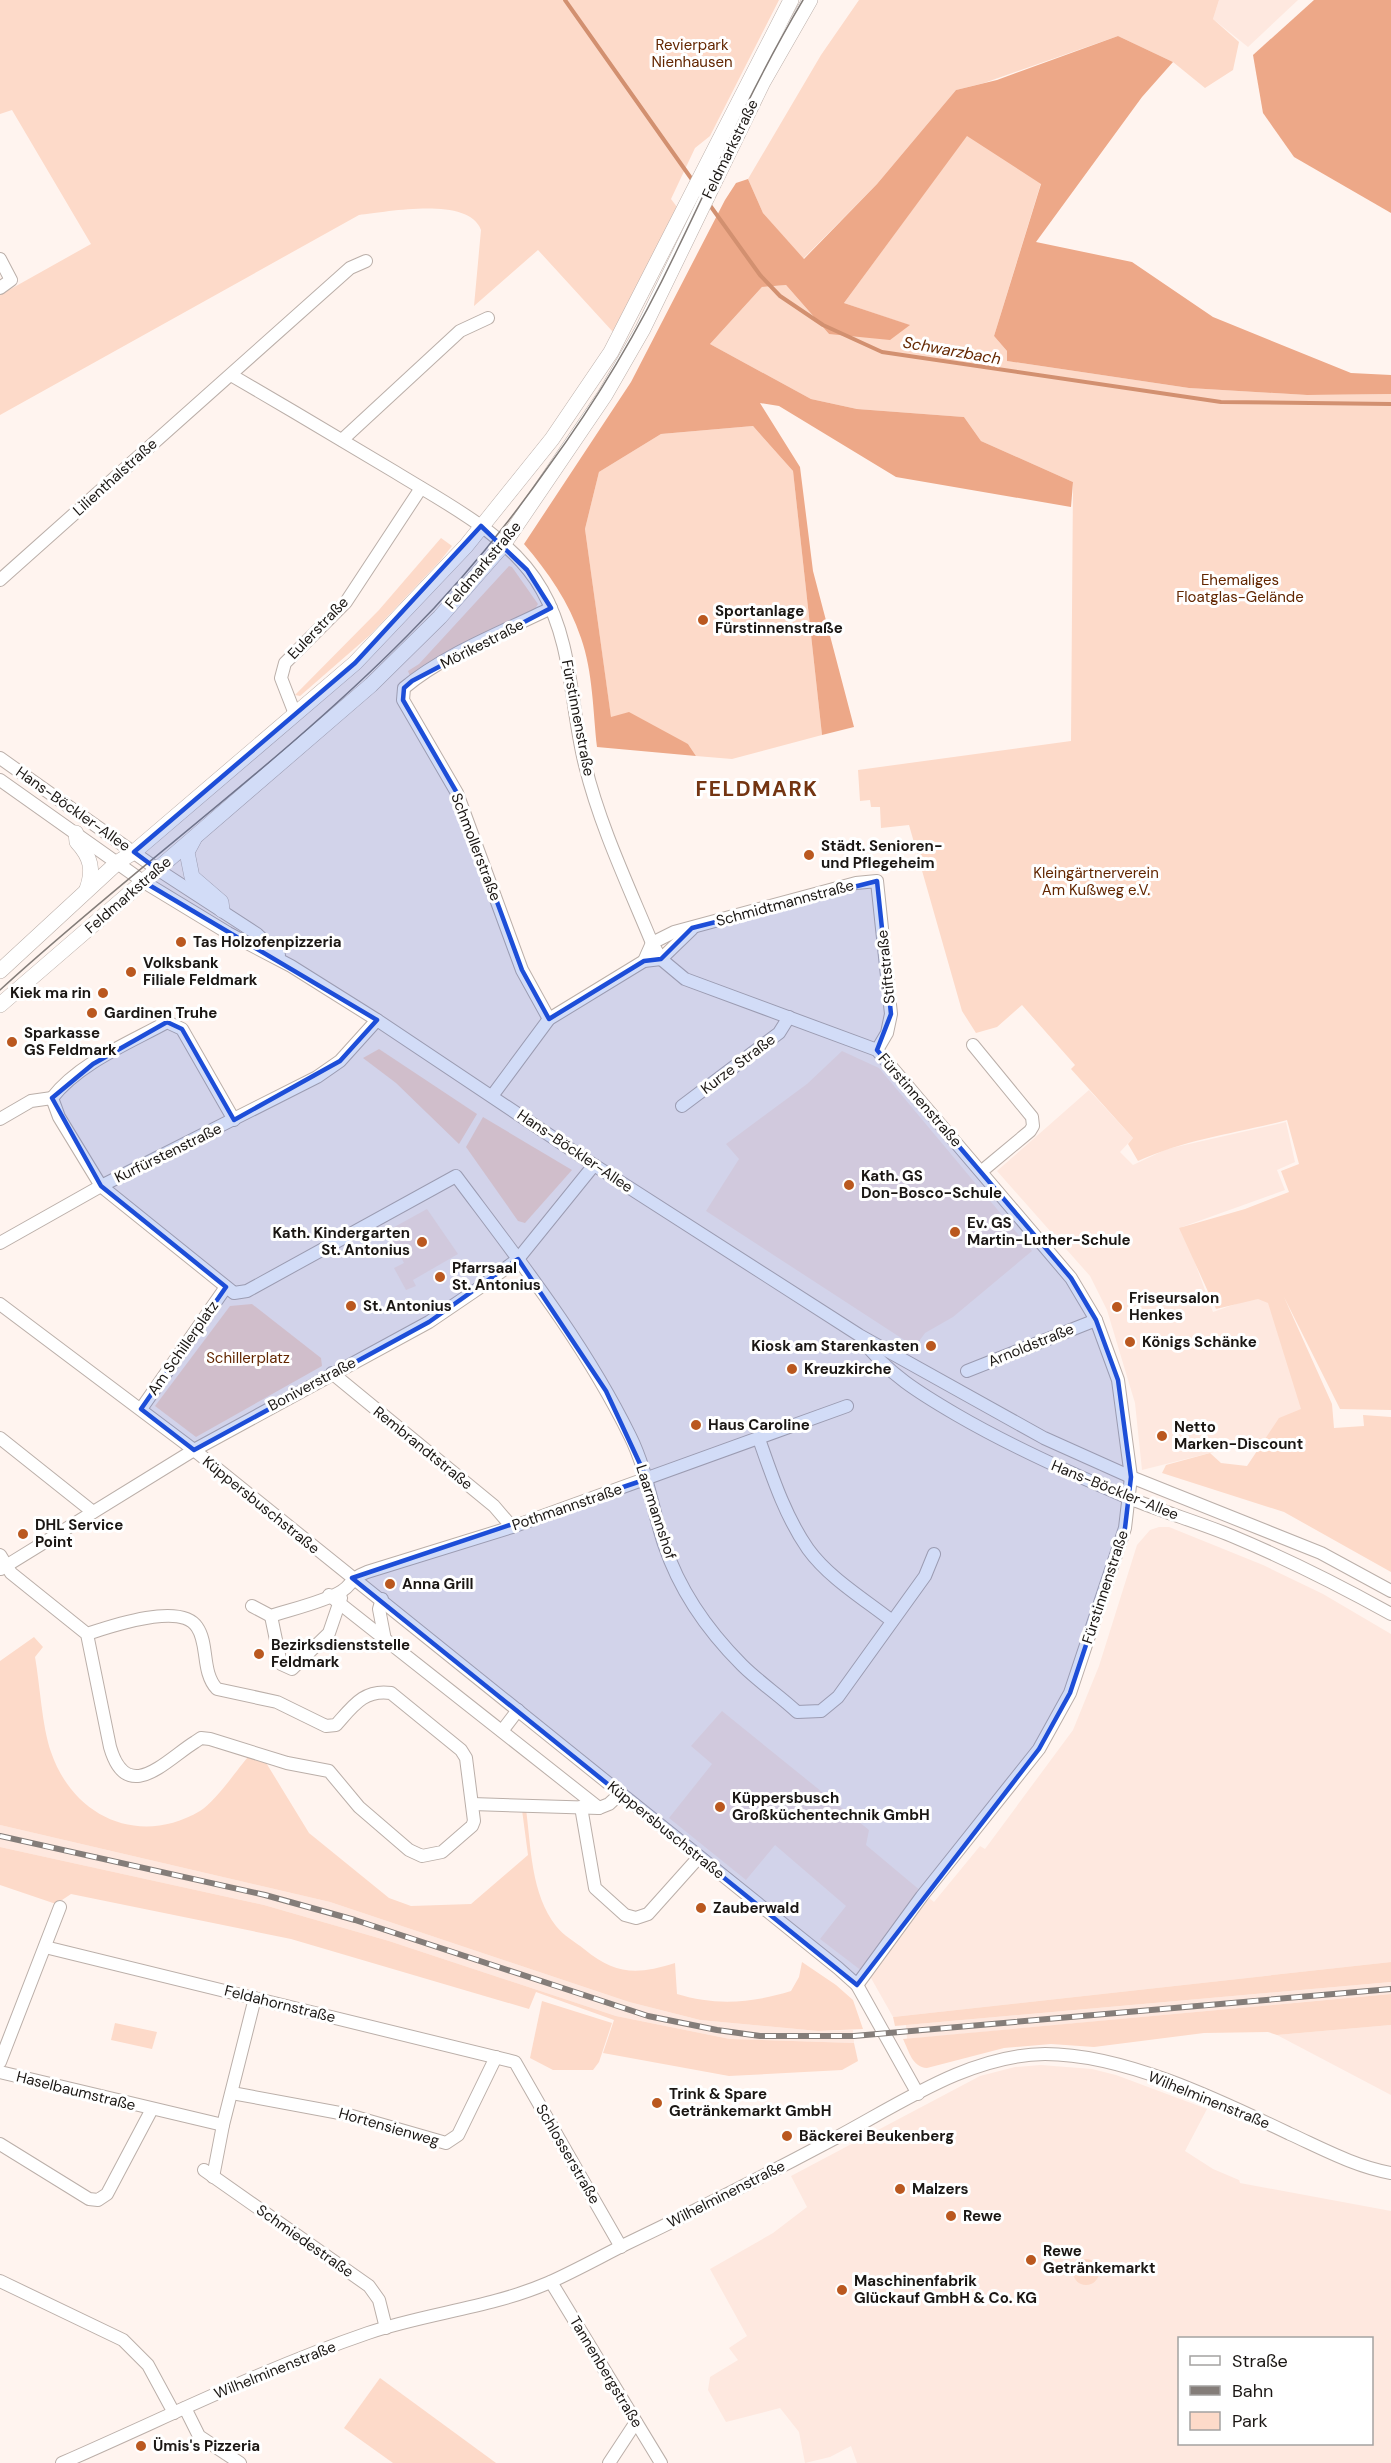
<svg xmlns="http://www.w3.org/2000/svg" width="1391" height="2463" viewBox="0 0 1391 2463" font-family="'DM Sans',sans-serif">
<rect width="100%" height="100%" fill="#fff4ef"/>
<!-- built -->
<g fill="#fee8df" fill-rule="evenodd">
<path d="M 1219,0 L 1298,0 L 1248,47 L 1213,19 Z"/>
<path d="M 842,1051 L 879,1068 L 1032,1251 L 953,1317 L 925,1333 L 915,1347 L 706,1211 L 739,1159 L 726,1144 L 807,1084 Z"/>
<path d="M 1089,1090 L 1133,1138 L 1120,1152 L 1133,1165 L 1167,1149 L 1286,1122 L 1295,1162 L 1277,1170 L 1285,1190 L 1182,1227 L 1213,1312 L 1273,1291 L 1322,1425 L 1142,1470 L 1135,1403 L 1107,1310 L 1090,1276 L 997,1171 Z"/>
<path d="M 427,1209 L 458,1254 L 413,1280 L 416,1286 L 406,1290 L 394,1268 L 404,1263 L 387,1231 Z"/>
<path d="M 1159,1527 L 1169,1527 L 1263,1565 L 1323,1594 L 1391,1634 L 1391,1962 L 893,2017 L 871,1978 L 820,1939 L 846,1906 L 775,1845 L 746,1880 L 669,1818 L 712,1764 L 691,1746 L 722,1711 L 869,1830 L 866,1845 L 934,1902 L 980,1846 L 985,1849 L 1073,1730 L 1099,1666 L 1137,1545 L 1150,1530 Z"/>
<path d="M 0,1825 L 330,1902 L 629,2002 L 700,2020 L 818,2031 L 853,2030 L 854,2043 L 730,2039 L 616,2016 L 389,1941 L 264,1905 L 0,1847 Z"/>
<path d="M 1391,1982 L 1391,1994 L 907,2039 L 906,2025 Z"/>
<path d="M 1391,2025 L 1391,2095 L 1277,2035 Z"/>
<path d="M 1041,2065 L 1092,2069 L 1116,2075 L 1207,2109 L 1185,2151 L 1213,2169 L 1239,2180 L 1240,2183 L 1391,2211 L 1391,2463 L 857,2463 L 851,2446 L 830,2457 L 805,2463 L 799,2432 L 780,2408 L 726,2422 L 708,2390 L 710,2377 L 738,2360 L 729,2348 L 747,2336 L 710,2269 L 773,2233 L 807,2207 L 791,2176 L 980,2076 L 1015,2067 ZM 1180,2338 L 1372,2338 L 1372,2444 L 1180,2444 Z"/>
</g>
<!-- green -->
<g fill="#fddac9">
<path d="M 0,0 L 779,0 L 710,136 L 695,148 L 671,199 L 677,207 L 613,332 L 538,250 L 474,306 L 481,230 C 469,196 388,212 359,215 L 0,415 L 0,295 L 91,244 L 12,110 L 0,114 Z"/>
<path d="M 859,0 L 1219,0 L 1213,19 L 1239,42 L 1233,70 L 1205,88 L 1173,62 L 1118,36 L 984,83 L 956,90 L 877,184 L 803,259 L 763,213 L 748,179 L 821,55 Z"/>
<path d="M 967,135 L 1041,183 L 994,336 L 1007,351 L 1007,361 L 1189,388 L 1307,395 L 1391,394 L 1391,1410 L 1340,1409 L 1284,1297 L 1332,1404 L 1334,1428 L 1364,1426 L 1363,1415 L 1391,1417 L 1391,1572 L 1284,1512 L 1162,1473 L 1166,1465 L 1210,1453 L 1221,1463 L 1247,1466 L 1279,1418 L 1301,1409 L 1268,1303 L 1258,1299 L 1216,1309 L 1179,1228 L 1245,1209 L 1289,1192 L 1281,1171 L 1299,1164 L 1287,1120 C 1237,1133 1186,1139 1138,1161 L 1128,1144 L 1133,1138 L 1071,1069 L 1075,1065 L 1022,1005 L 997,1027 L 976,1033 L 962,1011 L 909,825 L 881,828 L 880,807 L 871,807 L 870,800 L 860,801 L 858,770 L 1071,741 L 1073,482 L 981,441 L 964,417 L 857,409 L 811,399 L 710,344 L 762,287 L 786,285 L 829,334 L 909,325 L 844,303 Z"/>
<path d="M 753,426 L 793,471 L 822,735 L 732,759 L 696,756 L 688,744 L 611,718 L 585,529 L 599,472 L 661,434 Z"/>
<path d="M 441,538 L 452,546 L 440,561 L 370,635 L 300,696 L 295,695 L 379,610 Z"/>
<path d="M 509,566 L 512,567 L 538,604 L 535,609 L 410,676 L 408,671 L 419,664 Z"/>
<path d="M 379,1049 L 477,1114 L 459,1144 L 396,1083 L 363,1058 Z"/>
<path d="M 483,1117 L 572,1170 L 525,1223 L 518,1221 L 466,1147 Z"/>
<path d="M 252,1304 L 321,1358 L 322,1366 L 196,1437 L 155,1406 L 230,1306 Z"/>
<path d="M 34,1637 L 43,1647 L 35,1657 C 40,1685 42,1726 51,1752 C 73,1817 139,1847 200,1811 C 215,1802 236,1771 248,1757 L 265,1761 L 309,1833 L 389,1898 L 411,1906 L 471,1904 L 528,1855 L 522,1810 L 526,1809 C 531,1847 531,1894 556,1926 C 563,1935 575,1942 584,1949 C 616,1975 637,1975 675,1963 L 677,1994 C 716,2006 752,2003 791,1991 L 799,1977 L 802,1962 L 836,1985 L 853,2000 L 863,2029 L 818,2031 L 700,2020 L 629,2002 L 330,1902 L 0,1825 L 0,1661 Z"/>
<path d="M 0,1847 L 264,1905 L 389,1941 L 616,2016 L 730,2039 L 854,2043 L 858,2061 L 842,2070 L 729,2076 L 603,2053 L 614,2020 L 536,1992 L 529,2009 L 291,1939 L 71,1894 L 56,1904 L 0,1885 Z"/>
<path d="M 1391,1962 L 1391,1982 L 895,2026 L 893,2017 Z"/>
<path d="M 1391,1994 L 1391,2025 L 1277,2035 L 1268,2032 L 1204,2033 L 1094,2047 L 1051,2044 L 1004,2048 L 927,2068 C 912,2067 909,2051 903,2039 Z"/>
<path d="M 542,2001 L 612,2023 L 599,2062 L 593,2070 L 553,2070 L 530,2058 Z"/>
<path d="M 115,2023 L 157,2032 L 152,2049 L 111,2040 Z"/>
<circle cx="1086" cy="2272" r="13"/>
<path d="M 380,2378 L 496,2463 L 393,2463 L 344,2428 Z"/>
</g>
<!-- forest -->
<g fill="#eda888">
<path d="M 1314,0 L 1391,0 L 1391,213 L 1294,157 L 1263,113 L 1253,55 Z"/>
<path d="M 1118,36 L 1173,62 L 1142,97 L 1036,242 L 1132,262 L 1213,317 L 1351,373 L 1391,375 L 1391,394 L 1307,395 L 1189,388 L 1007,361 L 1007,351 L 994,336 L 1041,184 L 967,136 L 844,303 L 910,325 L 890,340 L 829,334 L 786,285 L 762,287 L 710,344 L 811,399 L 857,409 L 964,417 L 981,441 L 1073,482 L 1071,507 L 896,477 L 779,406 L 760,403 L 800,467 L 813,571 L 854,727 L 822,735 L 793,471 L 753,426 L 661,434 L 599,472 L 585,529 L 611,717 L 629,712 L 688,744 L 696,756 L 597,747 C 593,712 593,672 581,638 C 569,602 548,572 524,544 L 631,382 L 725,200 L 736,183 L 748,179 L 763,213 L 804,259 L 877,184 L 956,90 L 997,80 Z"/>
</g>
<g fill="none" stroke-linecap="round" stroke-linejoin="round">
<!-- stream -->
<g stroke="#d29070" stroke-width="4">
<path d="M 565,0 L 693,181"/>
<path d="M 709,204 L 760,275 L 780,296 L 823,325 L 882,352 L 1221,402 L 1391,404"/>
</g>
<defs>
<g id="minor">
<path d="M 0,259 L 11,280 L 0,288"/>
<path d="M 231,375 C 286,407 340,439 395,472 C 445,503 512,536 542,590 C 573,644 570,706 585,765 C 600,826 628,885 652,943 L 661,959 L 685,979 L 877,1050 L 1071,1278 L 1096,1320 L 1118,1380 L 1131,1477 L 1125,1528 L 1070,1693 L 1039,1749 L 922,1896 L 857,1985"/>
<path d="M 342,440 L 460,331 L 488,318"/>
<path d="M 0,580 L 350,268 L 366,261"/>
<path d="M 295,714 L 281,678 L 285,663 L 346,602 L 421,488"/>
<path d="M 0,758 L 157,869 L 257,934 L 279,955"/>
<path d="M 0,780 L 144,882 L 228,933 L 291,966 L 377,1020 L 594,1165 L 859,1335 L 1044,1438 L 1131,1477 L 1321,1553 L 1391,1591"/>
<path d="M 644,961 L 652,943 L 674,932 L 856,883 L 877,881 L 891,1014 L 887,1033 L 877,1050"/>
<path d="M 549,1019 L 522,970 L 457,793 L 403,700 L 404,688 C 446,653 503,632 551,608"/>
<path d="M 973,1045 L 1032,1117 L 1033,1126 L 1030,1131 L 982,1171"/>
<path d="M 492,1096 L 549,1019 L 644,961 L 661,959 L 692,929"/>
<path d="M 682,1106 L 779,1033 L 789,1017"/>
<path d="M 0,1119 L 31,1101 L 52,1098"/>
<path d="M 234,1120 L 182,1029 L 167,1022 C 129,1043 79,1063 52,1098 L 59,1117 L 101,1186 L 234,1293 L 247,1291 L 456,1176 C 518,1259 584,1342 630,1436 C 647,1470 652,1508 664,1544 C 679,1589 708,1631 742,1665 C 759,1682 780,1696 797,1712 L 821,1711 L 838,1697 L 925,1576 L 934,1554"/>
<path d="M 0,1243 L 101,1186 L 317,1077 L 340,1061 L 377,1020"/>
<path d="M 0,1304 L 194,1450 L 838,1968 L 857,1985 L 918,2094"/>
<path d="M 862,1339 C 886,1373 921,1394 957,1415 C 1012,1447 1070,1473 1129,1498 C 1163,1512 1198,1522 1232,1536 C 1287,1559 1339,1585 1391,1614"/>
<path d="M 967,1371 L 1096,1320"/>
<path d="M 332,1373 L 494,1506 L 512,1527"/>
<path d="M 141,1409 L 226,1287"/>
<path d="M 0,1438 L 93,1512"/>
<path d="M 759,1439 C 772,1476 785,1516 808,1549 C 829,1578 864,1599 892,1621"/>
<path d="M 0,1555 L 11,1573 L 87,1634 L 110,1747 C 127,1806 166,1760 195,1742 L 201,1738 L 210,1739 L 287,1763 L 329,1771 L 359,1807 L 409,1850 L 422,1856 L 442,1852 L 472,1826 L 474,1821 L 466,1758 L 461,1750 L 391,1693 C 364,1689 353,1706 336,1725 L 326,1726 L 277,1702 L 217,1689 C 201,1672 209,1644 197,1627 C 181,1602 111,1626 87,1634"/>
<path d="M 1,1569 L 194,1450 L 429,1322 L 479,1288 L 518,1259 L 594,1165"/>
<path d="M 329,1595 L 599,1808"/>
<path d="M 382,1599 L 379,1609 L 385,1640"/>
<path d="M 252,1606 L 271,1616 C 289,1610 327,1601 342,1591 C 353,1584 349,1579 367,1572 L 512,1527 L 847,1406"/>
<path d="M 271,1616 L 281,1664 L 292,1669 L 329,1633 L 341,1598"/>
<path d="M 502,1731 L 518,1710"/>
<path d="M 472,1804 L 599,1808 L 609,1804 L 621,1793"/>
<path d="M 581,1807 L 595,1888 L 625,1915 L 636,1918 L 648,1914 L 699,1857"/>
<path d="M 45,1947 L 515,2062 L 621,2247"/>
<path d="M 0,2062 L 60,1907"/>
<path d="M 0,2072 L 223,2125 L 213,2177"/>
<path d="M 232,2093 L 345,2114 L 446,2143 L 458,2135 L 496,2057"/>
<path d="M 223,2125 L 255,1998"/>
<path d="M 0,2144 L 89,2199 L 98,2200 L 107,2194 L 152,2109"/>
<path d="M 204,2170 L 369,2286 L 379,2300 L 386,2328"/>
<path d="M 0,2281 L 123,2340 L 148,2365 L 174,2413"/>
<path d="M 551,2282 L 661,2463"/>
<path d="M 185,2408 L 199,2436 L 240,2463"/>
<path d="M 62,2463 C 163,2419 263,2369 368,2333 C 427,2313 490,2308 548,2283 C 575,2271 600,2257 626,2244 C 693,2212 760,2178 826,2143 C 894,2108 966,2055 1045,2054 C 1124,2054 1219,2100 1290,2134 C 1323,2149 1356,2167 1391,2173"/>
<path d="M 609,2463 L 636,2422"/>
</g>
<g id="major">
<path d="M 76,833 L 77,842 C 91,857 94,870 87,889"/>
<path d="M 194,839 L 187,852 L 192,877 L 221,902 L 222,910"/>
<path d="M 0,971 L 118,862 L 134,852 L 355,663 L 466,546 L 552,439 L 611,352 L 791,0"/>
<path d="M 0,1005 L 371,685 L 440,617 L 503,545 L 605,395 L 643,329 L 763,82 L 810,0"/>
</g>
</defs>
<!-- minor casing -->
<use href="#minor" stroke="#bbafa9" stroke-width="14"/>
<!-- major casing -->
<use href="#major" stroke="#bbafa9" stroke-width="16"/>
<!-- minor -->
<use href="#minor" stroke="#fff" stroke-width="12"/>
<!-- major -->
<use href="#major" stroke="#fff" stroke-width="15"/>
<!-- tram -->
<path stroke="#847d79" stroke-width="1.5" d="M 0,990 C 132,869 280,764 407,636 C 459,584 506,527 548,467 C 598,399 641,326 677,250 C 718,166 755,80 803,0"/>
<defs>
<path id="rail" d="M 0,1836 L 265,1895 L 355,1920 L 648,2016 L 717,2030 L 760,2036 L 854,2036 L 1391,1989"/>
</defs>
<!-- rail casing -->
<use href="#rail" stroke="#847d79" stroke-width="6"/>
<!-- rail -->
<use href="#rail" stroke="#fff" stroke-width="4" stroke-dasharray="11" stroke-linecap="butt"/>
</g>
<!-- marked area -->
<path fill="#1d4ed8" fill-opacity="0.2" stroke="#1d4ed8" stroke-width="4.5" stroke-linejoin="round" d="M 481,526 L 527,570 L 551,608 L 412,681 L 404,688 L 403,700 L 457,793 L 522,970 L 549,1019 L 644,961 L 661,959 L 692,928 L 877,881 L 891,1014 L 877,1050 L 1071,1278 L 1096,1320 L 1118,1380 L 1131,1477 L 1125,1528 L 1070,1693 L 1039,1749 L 857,1985 L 352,1578 L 647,1479 L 606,1391 L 518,1259 L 429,1322 L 194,1450 L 141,1409 L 226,1287 L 101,1186 L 52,1098 L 93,1064 L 167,1022 L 182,1029 L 234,1120 L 340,1061 L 377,1020 L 144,882 L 157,869 L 134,852 L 355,663 Z"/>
<!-- markers -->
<g fill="#ba581f" stroke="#fff" stroke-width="2">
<circle cx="703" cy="620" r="6"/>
<circle cx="809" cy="855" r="6"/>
<circle cx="181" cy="942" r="6"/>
<circle cx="131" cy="972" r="6"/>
<circle cx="103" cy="993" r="6"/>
<circle cx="92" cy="1013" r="6"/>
<circle cx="12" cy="1042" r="6"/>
<circle cx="849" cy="1185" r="6"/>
<circle cx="955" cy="1232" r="6"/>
<circle cx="422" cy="1242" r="6"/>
<circle cx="440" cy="1277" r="6"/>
<circle cx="351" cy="1306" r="6"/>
<circle cx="1117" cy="1307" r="6"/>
<circle cx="1130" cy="1342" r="6"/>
<circle cx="931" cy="1346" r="6"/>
<circle cx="792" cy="1369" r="6"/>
<circle cx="696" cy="1425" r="6"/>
<circle cx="1162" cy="1436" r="6"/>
<circle cx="23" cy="1534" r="6"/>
<circle cx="390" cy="1584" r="6"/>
<circle cx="259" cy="1654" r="6"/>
<circle cx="720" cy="1807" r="6"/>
<circle cx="701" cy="1908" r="6"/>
<circle cx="657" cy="2103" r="6"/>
<circle cx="787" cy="2136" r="6"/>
<circle cx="900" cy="2189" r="6"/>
<circle cx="951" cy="2216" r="6"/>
<circle cx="1031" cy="2260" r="6"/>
<circle cx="842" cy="2290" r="6"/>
<circle cx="141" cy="2446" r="6"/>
</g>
<g text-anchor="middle" stroke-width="6" stroke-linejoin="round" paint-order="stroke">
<!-- park labels -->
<g font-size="15" fill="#622600" stroke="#fff">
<text x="692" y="50">Revierpark<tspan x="692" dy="17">Nienhausen</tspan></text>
<text x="1240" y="585">Ehemaliges<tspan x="1240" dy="17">Floatglas-Gelände</tspan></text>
<text x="1096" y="878">Kleingärtnerverein<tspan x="1096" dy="17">Am Kußweg e.V.</tspan></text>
<text x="248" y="1363">Schillerplatz</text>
</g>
<!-- street labels -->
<g font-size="15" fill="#1b1714" stroke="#fff">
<text transform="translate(730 149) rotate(-64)" y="5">Feldmarkstraße</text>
<text transform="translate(115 477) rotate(-42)" y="5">Lilienthalstraße</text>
<text transform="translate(483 565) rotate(-50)" y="5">Feldmarkstraße</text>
<text transform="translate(318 628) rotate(-46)" y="5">Eulerstraße</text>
<text transform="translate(482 644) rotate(-27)" y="5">Mörikestraße</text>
<text transform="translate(578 718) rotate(79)" y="5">Fürstinnenstraße</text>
<text transform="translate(73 809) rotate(35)" y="5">Hans-Böckler-Allee</text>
<text transform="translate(476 847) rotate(69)" y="5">Schmollerstraße</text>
<text transform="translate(128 895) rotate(-41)" y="5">Feldmarkstraße</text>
<text transform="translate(785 903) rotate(-15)" y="5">Schmidtmannstraße</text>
<text transform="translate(886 967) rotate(-96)" y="5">Stiftstraße</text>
<text transform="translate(738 1064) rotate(-37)" y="5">Kurze Straße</text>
<text transform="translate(920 1100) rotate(49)" y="5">Fürstinnenstraße</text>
<text transform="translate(575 1151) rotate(34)" y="5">Hans-Böckler-Allee</text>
<text transform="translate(168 1153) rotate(-26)" y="5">Kurfürstenstraße</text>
<text transform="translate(1031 1345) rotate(-22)" y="5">Arnoldstraße</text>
<text transform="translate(183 1348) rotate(-55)" y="5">Am Schillerplatz</text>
<text transform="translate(312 1384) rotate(-28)" y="5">Boniverstraße</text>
<text transform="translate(423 1448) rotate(39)" y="5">Rembrandtstraße</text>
<text transform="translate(1115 1490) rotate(22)" y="5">Hans-Böckler-Allee</text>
<text transform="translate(261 1505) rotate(39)" y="5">Küppersbuschstraße</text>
<text transform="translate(567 1507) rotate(-19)" y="5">Pothmannstraße</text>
<text transform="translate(656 1512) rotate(72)" y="5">Laarmannshof</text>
<text transform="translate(1105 1587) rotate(-72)" y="5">Fürstinnenstraße</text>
<text transform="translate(666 1830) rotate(39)" y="5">Küppersbuschstraße</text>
<text transform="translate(280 2004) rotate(14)" y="5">Feldahornstraße</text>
<text transform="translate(76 2091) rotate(14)" y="5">Haselbaumstraße</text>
<text transform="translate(1209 2100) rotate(22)" y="5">Wilhelminenstraße</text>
<text transform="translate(389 2127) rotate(16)" y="5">Hortensienweg</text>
<text transform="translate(568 2154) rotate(60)" y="5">Schlosserstraße</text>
<text transform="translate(726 2194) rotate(-27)" y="5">Wilhelminenstraße</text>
<text transform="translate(305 2241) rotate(35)" y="5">Schmiedestraße</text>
<text transform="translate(275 2370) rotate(-22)" y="5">Wilhelminenstraße</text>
<text transform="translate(606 2372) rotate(59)" y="5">Tannenbergstraße</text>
</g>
<!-- poi labels -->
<g font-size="15" font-weight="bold" fill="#1b1714" stroke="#fff" text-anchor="start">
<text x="715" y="616">Sportanlage<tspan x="715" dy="17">Fürstinnenstraße</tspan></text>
<text x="821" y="851">Städt. Senioren-<tspan x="821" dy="17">und Pflegeheim</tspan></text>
<text x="193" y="947">Tas Holzofenpizzeria</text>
<text x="143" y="968">Volksbank<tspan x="143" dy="17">Filiale Feldmark</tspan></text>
<text x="91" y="998" text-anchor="end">Kiek ma rin</text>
<text x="104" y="1018">Gardinen Truhe</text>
<text x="24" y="1038">Sparkasse<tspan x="24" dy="17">GS Feldmark</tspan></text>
<text x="861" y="1181">Kath. GS<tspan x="861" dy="17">Don-Bosco-Schule</tspan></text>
<text x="967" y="1228">Ev. GS<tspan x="967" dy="17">Martin-Luther-Schule</tspan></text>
<text x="410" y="1238" text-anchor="end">Kath. Kindergarten<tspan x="410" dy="17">St. Antonius</tspan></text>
<text x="452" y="1273">Pfarrsaal<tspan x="452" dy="17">St. Antonius</tspan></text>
<text x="1129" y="1303">Friseursalon<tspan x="1129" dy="17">Henkes</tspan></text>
<text x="363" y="1311">St. Antonius</text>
<text x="1142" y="1347">Königs Schänke</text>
<text x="919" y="1351" text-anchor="end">Kiosk am Starenkasten</text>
<text x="804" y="1374">Kreuzkirche</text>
<text x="708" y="1430">Haus Caroline</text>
<text x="1174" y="1432">Netto<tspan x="1174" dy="17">Marken-Discount</tspan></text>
<text x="35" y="1530">DHL Service<tspan x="35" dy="17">Point</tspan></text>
<text x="402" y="1589">Anna Grill</text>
<text x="271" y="1650">Bezirksdienststelle<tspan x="271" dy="17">Feldmark</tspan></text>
<text x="732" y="1803">Küppersbusch<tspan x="732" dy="17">Großküchentechnik GmbH</tspan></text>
<text x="713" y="1913">Zauberwald</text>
<text x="669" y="2099">Trink &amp; Spare<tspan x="669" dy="17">Getränkemarkt GmbH</tspan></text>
<text x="799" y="2141">Bäckerei Beukenberg</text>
<text x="912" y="2194">Malzers</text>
<text x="963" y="2221">Rewe</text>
<text x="1043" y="2256">Rewe<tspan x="1043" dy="17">Getränkemarkt</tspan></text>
<text x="854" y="2286">Maschinenfabrik<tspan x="854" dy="17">Glückauf GmbH &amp; Co. KG</tspan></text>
<text x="153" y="2451">Ümis's Pizzeria</text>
</g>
<!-- water labels -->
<g font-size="16" font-style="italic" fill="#652903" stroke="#fff">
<text transform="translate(952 350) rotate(10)" y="6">Schwarzbach</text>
</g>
<!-- district labels -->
<g font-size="21" font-weight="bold" letter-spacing="1.5" fill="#743512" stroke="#fff">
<text x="757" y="796">FELDMARK</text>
</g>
</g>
<!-- legend -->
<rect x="1178" y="2337" width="195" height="108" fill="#ffffff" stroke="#a4a2a1" stroke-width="1.5"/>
<rect x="1190" y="2356" width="30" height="9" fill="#ffffff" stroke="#a4a2a1" stroke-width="1.5"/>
<text x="1232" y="2367" font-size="18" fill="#1b1714">Straße</text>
<rect x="1190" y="2386" width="30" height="9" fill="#847d79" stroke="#a4a2a1" stroke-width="1.5"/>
<text x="1232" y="2397" font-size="18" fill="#1b1714">Bahn</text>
<rect x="1190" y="2412" width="30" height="18" fill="#fddac9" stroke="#a4a2a1" stroke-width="1.5"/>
<text x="1232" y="2427" font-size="18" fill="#1b1714">Park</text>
</svg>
